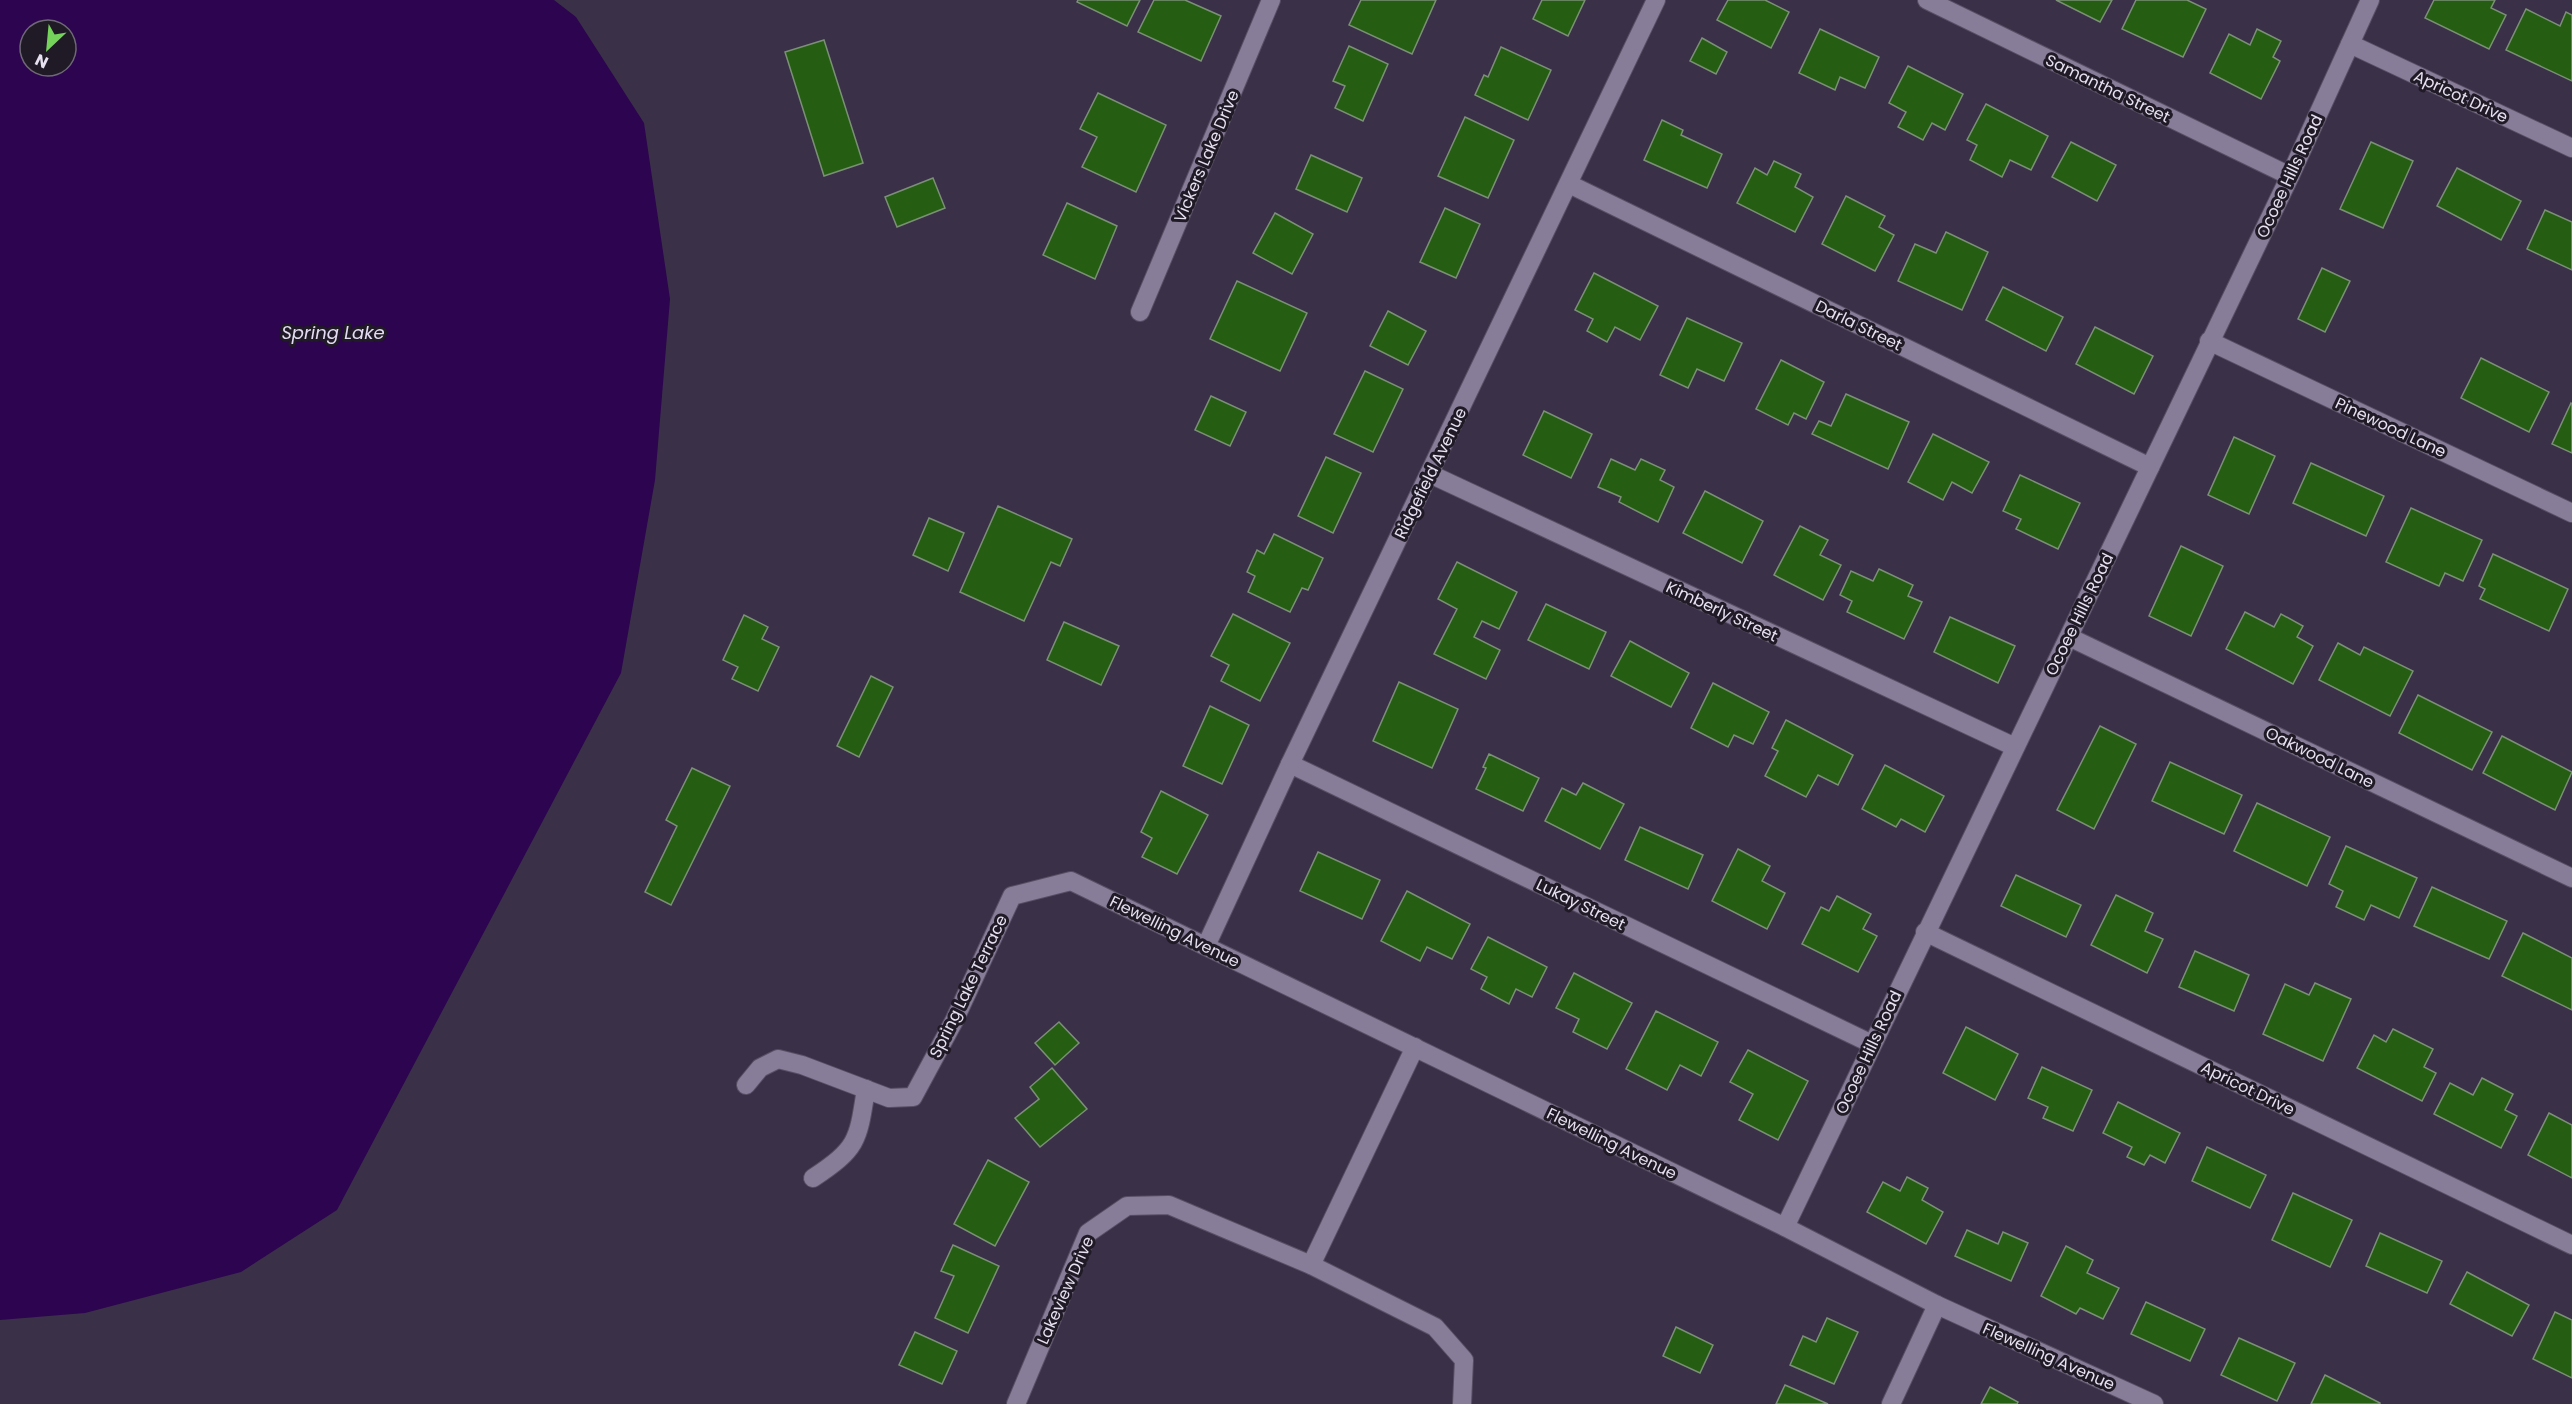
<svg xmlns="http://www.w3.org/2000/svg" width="2572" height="1404" viewBox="0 0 2572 1404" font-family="Poppins,sans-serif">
<rect width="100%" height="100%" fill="#3a3048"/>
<!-- water -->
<path fill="#2d044f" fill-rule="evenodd" d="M 0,0 L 554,0 L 576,17 L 644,123 L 670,299 L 655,480 L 621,673 L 337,1210 L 241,1272 L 85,1313 L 0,1320 ZM 30,30 L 66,30 L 66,66 L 30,66 Z"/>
<!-- building -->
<g fill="#255e13" stroke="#7b9076" stroke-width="1.5">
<path d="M 1078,0 L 1140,0 L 1127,26 L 1077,2 Z"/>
<path d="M 1154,0 L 1185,0 L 1221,16 L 1201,61 L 1138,32 Z"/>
<path d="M 1361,0 L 1436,0 L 1412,54 L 1349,25 Z"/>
<path d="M 1542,0 L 1585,0 L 1568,36 L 1533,19 Z"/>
<path d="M 1728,0 L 1765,0 L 1789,12 L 1771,48 L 1717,20 Z"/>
<path d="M 2056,0 L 2112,0 L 2100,22 Z"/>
<path d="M 2136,0 L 2187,0 L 2206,9 L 2183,57 L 2122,29 Z"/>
<path d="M 2434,0 L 2495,0 L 2491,8 L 2506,15 L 2489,49 L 2425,18 Z"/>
<path d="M 2526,9 L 2560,26 L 2566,12 L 2572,15 L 2572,81 L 2506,50 Z"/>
<path d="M 1820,29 L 1879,57 L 1865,88 L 1840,77 L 1835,90 L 1799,73 Z"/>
<path d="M 2257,29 L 2281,41 L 2273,57 L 2280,61 L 2261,99 L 2210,73 L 2229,34 L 2250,45 Z"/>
<path d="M 1702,38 L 1727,52 L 1716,74 L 1690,61 Z"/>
<path d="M 824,40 L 863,163 L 824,176 L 785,52 Z"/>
<path d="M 1349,46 L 1388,64 L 1363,121 L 1335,108 L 1345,86 L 1333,81 Z"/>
<path d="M 1501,47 L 1551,70 L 1528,120 L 1475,95 L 1484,75 L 1488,77 Z"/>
<path d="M 1908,66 L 1963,94 L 1945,130 L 1932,123 L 1923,140 L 1898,127 L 1906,112 L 1889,103 Z"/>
<path d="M 1098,93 L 1166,125 L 1136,192 L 1082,167 L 1097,137 L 1080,129 Z"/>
<path d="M 1986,104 L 2048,136 L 2031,170 L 2010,160 L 2002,177 L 1970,160 L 1977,145 L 1967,140 Z"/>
<path d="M 1465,117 L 1514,140 L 1488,198 L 1438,176 Z"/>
<path d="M 1662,120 L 1683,130 L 1681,135 L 1722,154 L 1707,188 L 1644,160 Z"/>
<path d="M 2071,142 L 2116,165 L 2097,201 L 2052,177 Z"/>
<path d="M 2371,142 L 2413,161 L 2383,228 L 2340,209 Z"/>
<path d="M 1311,155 L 1362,178 L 1347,212 L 1296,189 Z"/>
<path d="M 1774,161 L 1801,174 L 1795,187 L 1813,197 L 1795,232 L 1737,203 L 1755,168 L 1767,175 Z"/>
<path d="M 2457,168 L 2521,201 L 2501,240 L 2437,206 Z"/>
<path d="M 933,178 L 945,208 L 897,227 L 885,197 Z"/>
<path d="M 1846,196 L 1885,216 L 1879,227 L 1894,235 L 1875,271 L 1822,244 Z"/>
<path d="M 1067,203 L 1117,226 L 1095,279 L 1043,255 Z"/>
<path d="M 1445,208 L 1480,224 L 1456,278 L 1420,262 Z"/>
<path d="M 2545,210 L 2572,222 L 2572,270 L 2527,249 Z"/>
<path d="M 1275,213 L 1313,234 L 1292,274 L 1253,253 Z"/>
<path d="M 1946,232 L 1988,252 L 1962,310 L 1898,281 L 1915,244 L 1936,253 Z"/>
<path d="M 2322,268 L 2350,281 L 2325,332 L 2298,319 Z"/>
<path d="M 1594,273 L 1658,306 L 1640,340 L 1615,327 L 1607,342 L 1587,331 L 1593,319 L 1575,310 Z"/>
<path d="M 1237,281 L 1307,313 L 1280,371 L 1210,339 Z"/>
<path d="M 2003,287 L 2063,317 L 2046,351 L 1986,320 Z"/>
<path d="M 1388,311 L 1426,331 L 1408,365 L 1370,346 Z"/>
<path d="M 1687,318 L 1742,343 L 1724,381 L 1697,369 L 1688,388 L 1660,375 Z"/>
<path d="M 2095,327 L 2153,356 L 2134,394 L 2076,364 Z"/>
<path d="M 2481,358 L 2549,392 L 2529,432 L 2461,398 Z"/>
<path d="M 1781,360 L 1824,382 L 1806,419 L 1794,413 L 1788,425 L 1756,409 Z"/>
<path d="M 1365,371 L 1403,389 L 1373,452 L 1334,434 Z"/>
<path d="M 1846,394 L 1909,422 L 1888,469 L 1812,434 L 1819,421 L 1831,426 Z"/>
<path d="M 1211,396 L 1246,412 L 1230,446 L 1195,430 Z"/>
<path d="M 2571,403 L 2572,404 L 2572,453 L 2552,444 Z"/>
<path d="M 1544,411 L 1592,434 L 1571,478 L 1523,455 Z"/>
<path d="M 1933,434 L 1989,462 L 1972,493 L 1952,482 L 1943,500 L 1908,482 Z"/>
<path d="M 2234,437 L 2275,456 L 2249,514 L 2208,495 Z"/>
<path d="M 1326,457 L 1361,473 L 1333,533 L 1298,516 Z"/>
<path d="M 1611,459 L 1635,470 L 1641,459 L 1665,470 L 1660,480 L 1674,487 L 1658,522 L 1619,502 L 1621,497 L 1598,487 Z"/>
<path d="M 2311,463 L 2384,496 L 2366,536 L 2293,503 Z"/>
<path d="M 2020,475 L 2080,503 L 2058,549 L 2016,529 L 2021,519 L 2003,511 Z"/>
<path d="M 1705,491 L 1763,521 L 1742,563 L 1683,533 Z"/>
<path d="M 998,506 L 1072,539 L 1060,566 L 1051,562 L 1024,621 L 960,592 Z"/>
<path d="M 2411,508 L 2482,540 L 2463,581 L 2445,573 L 2439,586 L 2386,562 Z"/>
<path d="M 929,518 L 964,533 L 948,571 L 913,555 Z"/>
<path d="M 1800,526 L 1828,540 L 1820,555 L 1841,565 L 1823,600 L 1774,575 Z"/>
<path d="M 1274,534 L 1323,558 L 1308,590 L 1302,588 L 1290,612 L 1248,592 L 1255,576 L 1247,572 L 1257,550 L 1264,554 Z"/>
<path d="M 2181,546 L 2223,566 L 2191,636 L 2149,616 Z"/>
<path d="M 2493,554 L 2568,589 L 2549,631 L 2480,599 L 2485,589 L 2479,586 Z"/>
<path d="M 1457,562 L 1517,592 L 1499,629 L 1482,621 L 1474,637 L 1500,650 L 1486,679 L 1434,654 L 1457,609 L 1438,599 Z"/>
<path d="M 1879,569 L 1913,585 L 1908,596 L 1922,602 L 1904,639 L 1847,612 L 1852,601 L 1840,595 L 1851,571 L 1873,581 Z"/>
<path d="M 1546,604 L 1606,632 L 1589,669 L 1528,640 Z"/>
<path d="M 2245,612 L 2274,627 L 2281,614 L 2303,626 L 2297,637 L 2313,646 L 2293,684 L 2226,649 Z"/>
<path d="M 1233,614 L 1290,643 L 1260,701 L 1221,681 L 1229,665 L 1211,656 Z"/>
<path d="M 744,615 L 768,627 L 762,639 L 779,647 L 758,691 L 732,679 L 738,667 L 723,660 Z"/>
<path d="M 1950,617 L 2015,646 L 1998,683 L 1934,652 Z"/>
<path d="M 1064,622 L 1119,646 L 1101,685 L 1047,660 Z"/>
<path d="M 1630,641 L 1689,673 L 1671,707 L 1611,676 Z"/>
<path d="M 2338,643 L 2360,655 L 2364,647 L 2413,671 L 2390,716 L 2319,680 Z"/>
<path d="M 871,676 L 893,687 L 859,757 L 837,746 Z"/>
<path d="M 1399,682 L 1458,709 L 1432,768 L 1373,741 Z"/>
<path d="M 1713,683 L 1769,712 L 1753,744 L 1734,735 L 1728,747 L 1691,728 Z"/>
<path d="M 2418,695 L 2492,732 L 2472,770 L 2399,733 Z"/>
<path d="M 1210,706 L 1249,725 L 1222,784 L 1183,766 Z"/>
<path d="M 1786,720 L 1853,755 L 1838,785 L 1818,775 L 1806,797 L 1765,776 L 1778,751 L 1772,748 Z"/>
<path d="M 2100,726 L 2136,744 L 2094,829 L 2057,810 Z"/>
<path d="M 2502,736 L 2572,772 L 2555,810 L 2483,773 Z"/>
<path d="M 1489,754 L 1539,778 L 1523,811 L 1476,789 L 1486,768 L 1483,767 Z"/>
<path d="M 2170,762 L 2242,795 L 2224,834 L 2152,801 Z"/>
<path d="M 1885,765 L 1944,796 L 1925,832 L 1901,819 L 1896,827 L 1862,809 Z"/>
<path d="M 692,768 L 730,786 L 671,905 L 645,892 L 677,826 L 666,820 Z"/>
<path d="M 1583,783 L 1624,804 L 1600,849 L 1545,821 L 1562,788 L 1576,795 Z"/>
<path d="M 1161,791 L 1208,815 L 1177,874 L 1142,857 L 1152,838 L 1141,832 Z"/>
<path d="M 2257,803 L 2330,837 L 2307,886 L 2234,851 Z"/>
<path d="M 1640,827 L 1703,855 L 1688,889 L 1625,860 Z"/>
<path d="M 2346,846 L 2417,878 L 2399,918 L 2371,905 L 2364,920 L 2336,907 L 2343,891 L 2329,884 Z"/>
<path d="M 1738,849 L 1770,866 L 1762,881 L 1785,893 L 1767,929 L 1712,901 Z"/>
<path d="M 1318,852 L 1380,880 L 1362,919 L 1300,891 Z"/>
<path d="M 2016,875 L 2081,905 L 2066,937 L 2001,906 Z"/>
<path d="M 2432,887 L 2507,921 L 2489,959 L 2414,926 Z"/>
<path d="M 1407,891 L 1470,924 L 1452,959 L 1427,947 L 1420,961 L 1381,941 Z"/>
<path d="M 2116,895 L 2153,913 L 2145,931 L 2163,939 L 2147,973 L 2091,945 Z"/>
<path d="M 1837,896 L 1871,914 L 1863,929 L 1877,936 L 1858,972 L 1802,944 L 1821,907 L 1829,911 Z"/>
<path d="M 2523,933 L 2572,958 L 2572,1010 L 2502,976 Z"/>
<path d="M 1488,937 L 1547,967 L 1532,997 L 1516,989 L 1509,1004 L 1481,989 L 1487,977 L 1471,969 Z"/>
<path d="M 2195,951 L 2249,975 L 2234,1011 L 2179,987 Z"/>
<path d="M 1574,973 L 1632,1003 L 1607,1049 L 1573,1032 L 1579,1019 L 1556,1008 Z"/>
<path d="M 2315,983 L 2351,999 L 2323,1061 L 2263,1034 L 2285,984 L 2309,995 Z"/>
<path d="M 1656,1011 L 1718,1042 L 1701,1076 L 1680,1065 L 1667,1090 L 1626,1069 Z"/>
<path d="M 1059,1022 L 1079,1043 L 1055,1065 L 1035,1043 Z"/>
<path d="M 1966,1027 L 2018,1054 L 1995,1100 L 1943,1073 Z"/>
<path d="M 2393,1029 L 2433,1049 L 2424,1067 L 2436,1073 L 2422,1101 L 2357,1068 L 2374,1035 L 2386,1042 Z"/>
<path d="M 1748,1050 L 1808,1081 L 1778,1140 L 1739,1120 L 1753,1094 L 1730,1082 Z"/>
<path d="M 2042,1067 L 2092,1090 L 2073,1131 L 2043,1118 L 2048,1107 L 2028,1098 Z"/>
<path d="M 1052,1068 L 1087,1109 L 1040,1147 L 1015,1118 L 1039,1099 L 1030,1087 Z"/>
<path d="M 2482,1078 L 2513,1094 L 2505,1110 L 2517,1116 L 2501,1148 L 2434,1114 L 2450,1083 L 2473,1095 Z"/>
<path d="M 2118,1102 L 2180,1133 L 2165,1163 L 2150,1155 L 2144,1165 L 2127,1157 L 2132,1147 L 2103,1133 Z"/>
<path d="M 2549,1113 L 2572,1125 L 2572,1178 L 2528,1155 Z"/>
<path d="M 2207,1147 L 2266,1175 L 2250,1208 L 2192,1181 Z"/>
<path d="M 988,1160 L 1029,1182 L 995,1246 L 954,1224 Z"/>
<path d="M 1907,1177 L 1928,1188 L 1922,1200 L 1943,1212 L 1926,1244 L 1867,1212 L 1883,1182 L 1900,1191 Z"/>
<path d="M 2293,1193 L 2352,1220 L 2330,1267 L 2272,1240 Z"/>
<path d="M 1967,1230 L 1998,1244 L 2003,1232 L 2028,1243 L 2011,1281 L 1955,1256 Z"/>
<path d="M 2380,1233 L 2442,1261 L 2427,1293 L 2366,1266 Z"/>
<path d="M 953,1245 L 999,1266 L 968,1333 L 935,1318 L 954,1276 L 941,1271 Z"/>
<path d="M 2066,1246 L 2093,1260 L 2087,1273 L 2119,1288 L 2103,1319 L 2080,1308 L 2076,1314 L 2041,1296 Z"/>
<path d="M 2467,1272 L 2529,1305 L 2512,1336 L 2450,1304 Z"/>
<path d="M 2146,1302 L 2205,1329 L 2190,1361 L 2131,1334 Z"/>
<path d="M 2555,1312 L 2572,1320 L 2572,1378 L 2533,1359 Z"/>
<path d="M 1827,1318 L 1858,1332 L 1834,1384 L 1790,1365 L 1803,1336 L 1816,1342 Z"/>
<path d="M 1676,1327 L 1713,1345 L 1700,1373 L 1663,1356 Z"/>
<path d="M 915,1332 L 957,1351 L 942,1384 L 899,1365 Z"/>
<path d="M 2239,1338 L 2295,1363 L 2277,1401 L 2221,1375 Z"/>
<path d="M 2325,1375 L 2380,1403 L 2380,1404 L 2311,1404 Z"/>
<path d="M 1785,1385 L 1828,1404 L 1776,1404 Z"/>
<path d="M 1990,1387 L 2018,1402 L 2017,1404 L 1981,1404 Z"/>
</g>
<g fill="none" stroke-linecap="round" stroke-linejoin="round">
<defs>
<g id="minor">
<path d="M 1927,0 L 2290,176"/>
<path d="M 2350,44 L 2572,148"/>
<path d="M 1569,184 L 2150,467"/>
<path d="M 1140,312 L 1271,0"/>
<path d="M 2209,341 L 2572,513"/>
<path d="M 1430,474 L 2015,747"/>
<path d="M 2069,637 L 2572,878"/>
<path d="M 1290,764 L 1872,1044"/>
<path d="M 1925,932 L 2572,1245"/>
<path d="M 1206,946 L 1290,764 L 1656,0"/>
<path d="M 746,1085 L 760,1068 L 778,1059 L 802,1065 L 889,1098 L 913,1097 L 954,1021 L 1012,896 L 1071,881 L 1785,1227 L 1937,1305 L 2154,1404"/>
<path d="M 813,1178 C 858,1148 858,1141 866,1089"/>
<path d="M 1785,1227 L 2290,176 L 2370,0"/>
<path d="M 1311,1265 L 1415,1047"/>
<path d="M 1016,1404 L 1088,1233 L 1127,1206 L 1169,1205 L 1311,1265 L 1435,1327 L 1464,1360 L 1462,1404"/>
<path d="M 1891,1404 L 1937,1305"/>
</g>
</defs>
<!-- minor casing -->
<use href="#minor" stroke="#584f64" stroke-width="20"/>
<!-- minor -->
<use href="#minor" stroke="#887d99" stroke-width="18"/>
</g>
<g text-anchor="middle" stroke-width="6" stroke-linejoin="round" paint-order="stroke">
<!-- street labels -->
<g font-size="16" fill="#e6e0f0" stroke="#1f1a25">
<text transform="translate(2108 88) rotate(26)" y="6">Samantha Street</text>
<text transform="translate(2461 96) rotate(25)" y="6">Apricot Drive</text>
<text transform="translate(1206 156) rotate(-67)" y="6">Vickers Lake Drive</text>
<text transform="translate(2289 176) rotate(-65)" y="6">Ocoee Hills Road</text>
<text transform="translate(1859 325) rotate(26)" y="6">Darla Street</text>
<text transform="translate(2391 427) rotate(25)" y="6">Pinewood Lane</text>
<text transform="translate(1430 473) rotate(-64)" y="6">Ridgefield Avenue</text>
<text transform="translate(1722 611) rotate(25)" y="6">Kimberly Street</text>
<text transform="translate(2079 614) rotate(-64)" y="6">Ocoee Hills Road</text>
<text transform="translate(2320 757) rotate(26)" y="6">Oakwood Lane</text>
<text transform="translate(1581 904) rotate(26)" y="6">Lukay Street</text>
<text transform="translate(1175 931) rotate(26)" y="6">Flewelling Avenue</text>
<text transform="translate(968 986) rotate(-64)" y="6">Spring Lake Terrace</text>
<text transform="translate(1868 1052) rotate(-65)" y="6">Ocoee Hills Road</text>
<text transform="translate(2248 1088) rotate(26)" y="6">Apricot Drive</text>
<text transform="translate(1612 1143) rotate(26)" y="6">Flewelling Avenue</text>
<text transform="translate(1065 1290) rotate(-66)" y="6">Lakeview Drive</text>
<text transform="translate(2049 1356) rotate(24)" y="6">Flewelling Avenue</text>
</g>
<!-- water labels -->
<g font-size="18" font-style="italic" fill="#e4dcf2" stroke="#1f1a25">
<text x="333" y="339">Spring Lake</text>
</g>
</g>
<!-- north arrow -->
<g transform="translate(48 48) rotate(206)"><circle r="28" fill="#1f1a25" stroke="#6f6976" stroke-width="1.5"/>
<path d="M0-4.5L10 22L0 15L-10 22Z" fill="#75d25b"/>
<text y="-9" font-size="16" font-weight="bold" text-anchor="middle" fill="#e6e0f0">N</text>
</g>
</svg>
